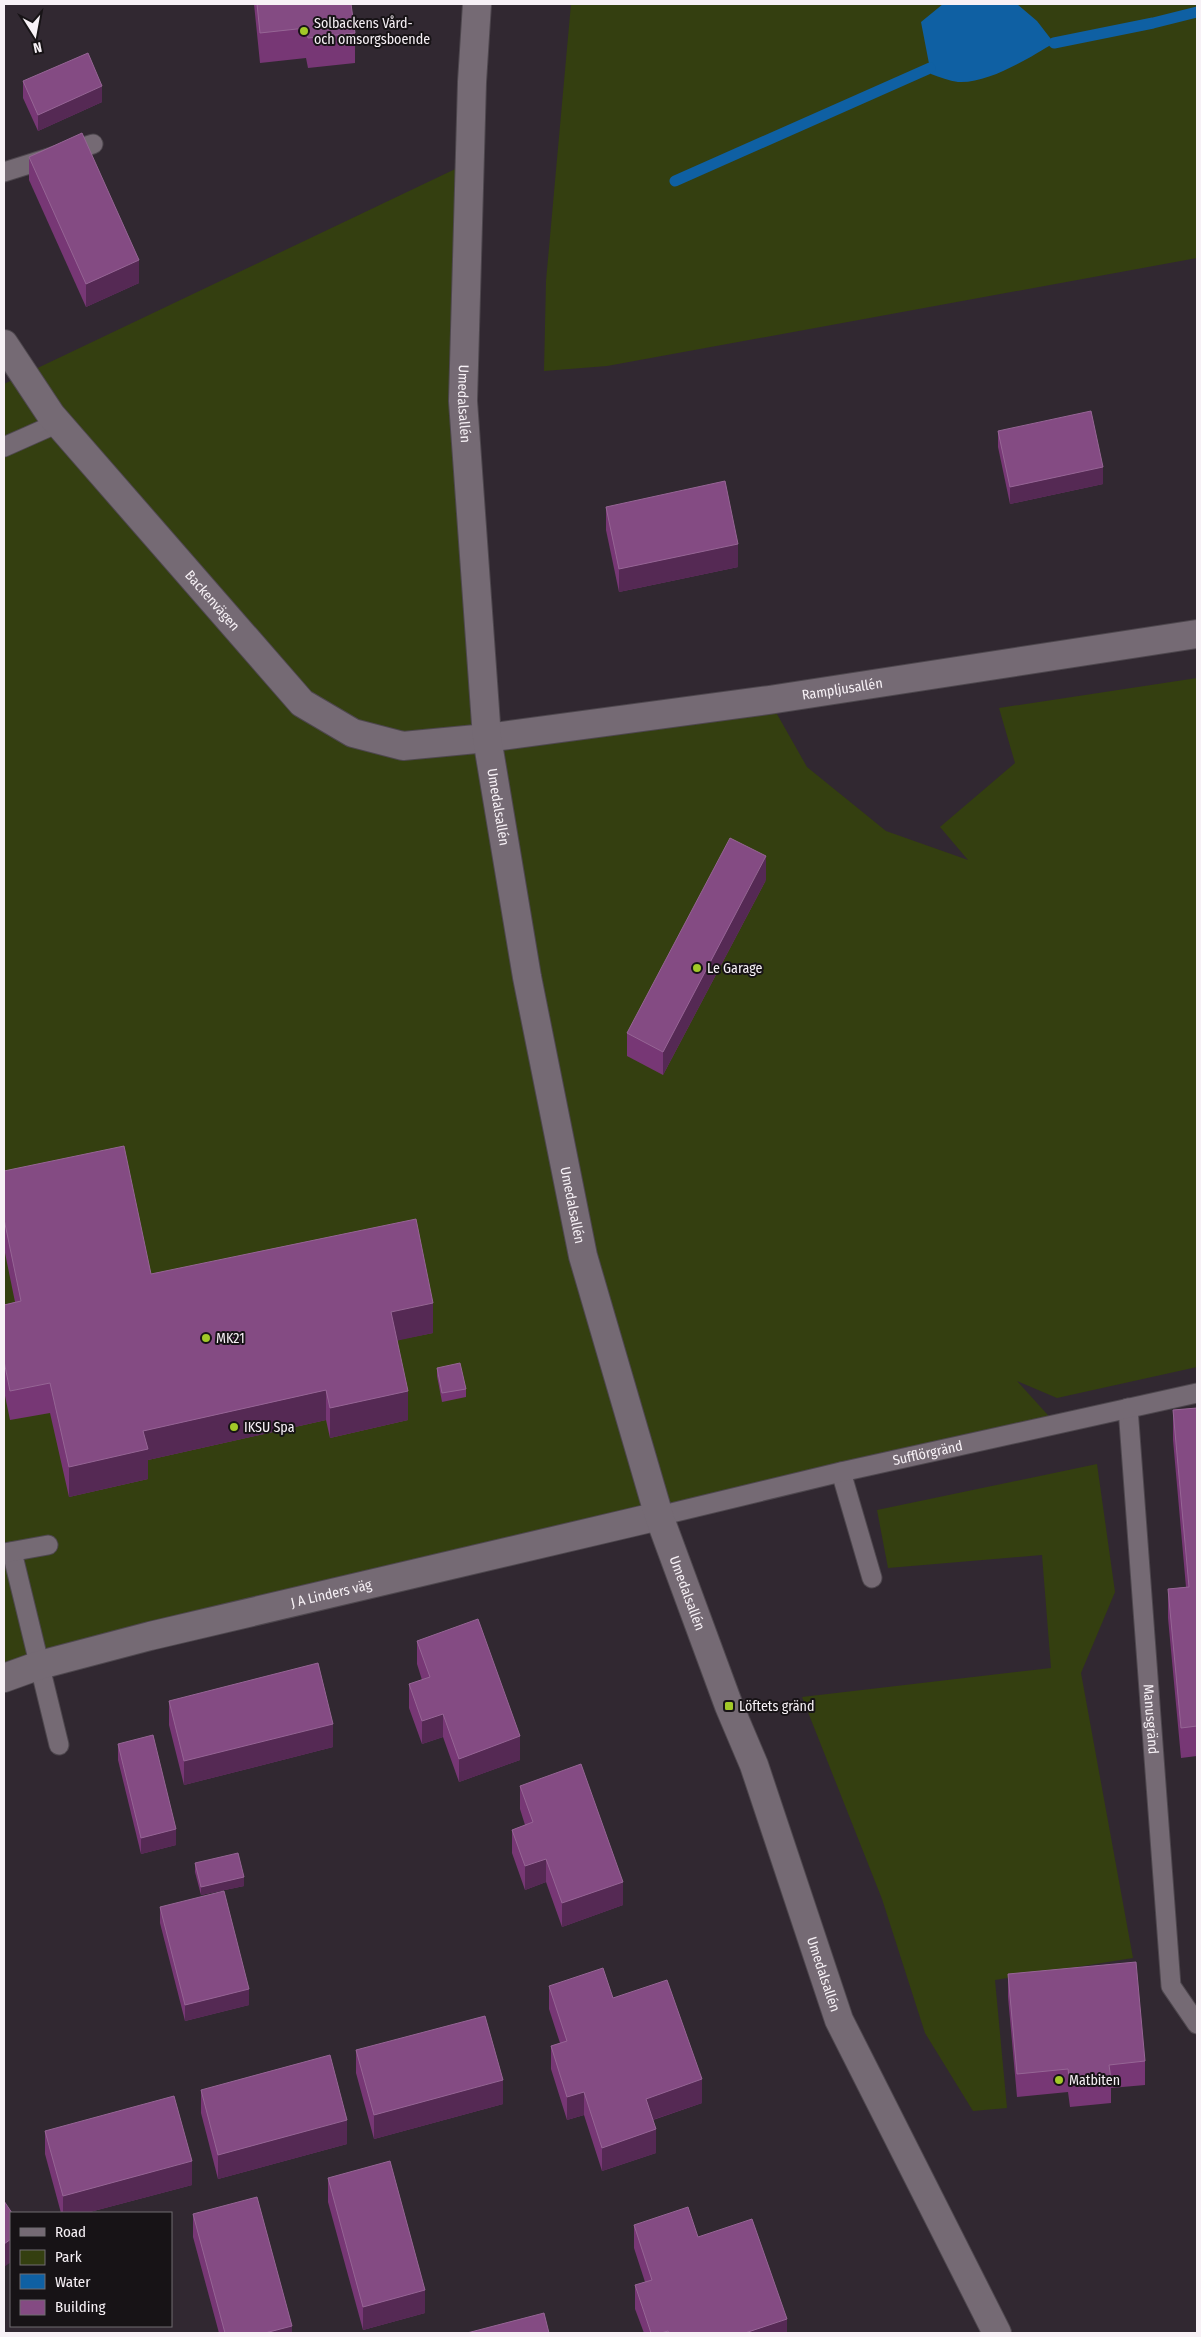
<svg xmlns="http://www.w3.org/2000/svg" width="1201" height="2337" viewBox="0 0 1201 2337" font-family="'Fira Sans Condensed',sans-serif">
<rect width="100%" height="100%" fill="#312831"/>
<!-- green -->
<g fill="#343f10">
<path d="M 571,4 L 1197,4 L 1197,258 L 607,366 L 544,371 L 546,281 Z"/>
<path d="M 470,162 L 467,293 L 487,737 L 769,700 L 807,767 L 886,831 L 968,860 L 940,827 L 1015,763 L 999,708 L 1197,678 L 1197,1367 L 1057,1398 L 1017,1381 L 1056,1424 L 4,1678 L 4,384 Z"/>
<path d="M 1097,1464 L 1115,1592 L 1081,1673 L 1133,1958 L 995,1980 L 1007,2108 L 973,2111 L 925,2033 L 882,1899 L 802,1697 L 1051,1668 L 1042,1555 L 888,1568 L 877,1510 Z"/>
</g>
<!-- water -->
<path fill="#0f60a3" d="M 943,4 L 1017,4 L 1037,21 L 1054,43 C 1029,58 988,84 958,82 C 949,81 940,77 931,74 L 921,22 Z"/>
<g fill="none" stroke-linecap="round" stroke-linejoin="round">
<!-- stream -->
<g stroke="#0f60a3" stroke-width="11">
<path d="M 1054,43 L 1153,23 L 1197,12"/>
<path d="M 675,181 L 930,68"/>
</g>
<defs>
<g id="service">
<path d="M 4,172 L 93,144"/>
<path d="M 4,447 L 58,423"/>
<path id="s1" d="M 1128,1408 L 1171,1986 L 1197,2024"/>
<path d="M 841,1472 L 872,1578"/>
<path id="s2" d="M 659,1516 L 841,1472 L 1197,1393"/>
<path d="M 12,1552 L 59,1745"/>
<path d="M 4,1553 L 48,1545"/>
</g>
<g id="minor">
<path id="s3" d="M 4,344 L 51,415 L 302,703 L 353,733 L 403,746 L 487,738 L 769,700 L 1197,634"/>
<path id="s4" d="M 4,1678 L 40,1665 L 150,1636 L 659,1516"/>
</g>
<g id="tertiary">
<path id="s5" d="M 477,4 L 472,82 L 463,401 L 487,738 L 527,977 L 583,1256 L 659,1516 L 729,1706 L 754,1765 L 839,2020 L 997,2333"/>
</g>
</defs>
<!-- service casing -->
<use href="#service" stroke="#4e474e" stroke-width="21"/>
<!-- minor casing -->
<use href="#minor" stroke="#4e474e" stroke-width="30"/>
<!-- tertiary casing -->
<use href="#tertiary" stroke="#4e474e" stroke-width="30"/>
<!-- service -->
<use href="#service" stroke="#756a74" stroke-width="19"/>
<!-- minor -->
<use href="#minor" stroke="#756a74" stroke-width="28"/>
<!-- tertiary -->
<use href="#tertiary" stroke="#756a74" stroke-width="28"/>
</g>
<!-- wall -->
<g fill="#773775">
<path d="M 254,4 L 351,4 L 355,33 L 355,63 L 308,68 L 306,58 L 260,63 Z"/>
<path d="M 23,81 L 102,102 L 38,131 L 23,98 Z"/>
<path d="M 29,157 L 139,283 L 86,307 L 29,180 Z"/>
<path d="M 998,431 L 1103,484 L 1010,504 L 998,447 Z"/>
<path d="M 606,507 L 738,567 L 619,592 L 606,530 Z"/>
<path d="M 766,880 L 663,1075 L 627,1056 L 627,1033 Z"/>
<path d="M 4,1171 L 151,1274 L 433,1333 L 397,1340 L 408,1420 L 330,1438 L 326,1420 L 148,1460 L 148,1479 L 69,1497 L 50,1413 L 10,1420 L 4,1391 L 4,1305 L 15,1302 L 4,1248 Z"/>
<path d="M 437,1368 L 466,1389 L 466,1397 L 442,1402 L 437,1376 Z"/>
<path d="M 1197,1408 L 1197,1756 L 1181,1758 L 1168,1618 L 1168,1589 L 1186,1587 L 1173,1440 L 1173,1410 Z"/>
<path d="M 417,1641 L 520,1760 L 459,1782 L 443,1737 L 422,1744 L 409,1708 L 409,1684 L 422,1680 L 417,1664 Z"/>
<path d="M 169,1701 L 333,1747 L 184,1785 L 169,1725 Z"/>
<path d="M 118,1744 L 176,1845 L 141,1854 L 118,1760 Z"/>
<path d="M 520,1786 L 623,1905 L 562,1927 L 546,1882 L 525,1890 L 512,1853 L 512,1830 L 525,1825 L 520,1809 Z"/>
<path d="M 195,1863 L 244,1886 L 201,1895 L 195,1872 Z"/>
<path d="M 160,1907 L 249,2005 L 185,2021 L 160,1923 Z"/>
<path d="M 1008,1974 L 1145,2061 L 1145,2085 L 1111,2088 L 1111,2103 L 1070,2107 L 1068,2092 L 1017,2097 L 1008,1997 Z"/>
<path d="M 549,1986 L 613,1998 L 702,2103 L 653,2120 L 656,2153 L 602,2171 L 584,2115 L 567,2120 L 551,2069 L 551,2046 L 560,2043 L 549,2009 Z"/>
<path d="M 356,2050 L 503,2104 L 374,2139 L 356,2073 Z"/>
<path d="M 201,2090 L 347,2144 L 218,2179 L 201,2113 Z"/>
<path d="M 45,2131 L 192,2185 L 86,2213 L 61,2213 L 45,2154 Z"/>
<path d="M 328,2178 L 425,2313 L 363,2330 L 328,2202 Z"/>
<path d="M 193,2214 L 292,2333 L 219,2333 L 193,2237 Z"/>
<path d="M 634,2225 L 698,2237 L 787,2333 L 644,2333 L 635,2309 L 635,2285 L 645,2282 L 634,2248 Z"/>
</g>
<!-- shaded-wall -->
<g fill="#552954">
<path d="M 102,86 L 102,102 L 38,131 L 38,115 Z"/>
<path d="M 139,260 L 139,283 L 86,307 L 86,284 Z"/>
<path d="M 1103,467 L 1103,484 L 1010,504 L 1010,487 Z"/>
<path d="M 738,544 L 738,567 L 619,592 L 619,569 Z"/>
<path d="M 766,856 L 766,880 L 663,1075 L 663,1052 Z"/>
<path d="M 433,1303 L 433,1333 L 391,1342 L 391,1312 Z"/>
<path d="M 326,1390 L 326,1420 L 148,1460 L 148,1479 L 69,1497 L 69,1467 L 143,1431 Z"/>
<path d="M 408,1391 L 408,1420 L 330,1438 L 330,1408 Z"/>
<path d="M 443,1714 L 443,1737 L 422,1744 L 422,1721 Z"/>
<path d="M 333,1724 L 333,1747 L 184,1785 L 184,1761 Z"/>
<path d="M 520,1736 L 520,1760 L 459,1782 L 459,1759 Z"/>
<path d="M 176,1829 L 176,1845 L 141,1854 L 141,1838 Z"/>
<path d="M 546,1859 L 546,1882 L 525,1890 L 525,1866 Z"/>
<path d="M 244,1877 L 244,1886 L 201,1895 L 201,1887 Z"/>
<path d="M 623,1882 L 623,1905 L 562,1927 L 562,1903 Z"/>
<path d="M 249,1989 L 249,2005 L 185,2021 L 185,2005 Z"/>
<path d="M 702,2079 L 702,2103 L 646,2122 L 646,2099 Z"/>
<path d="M 503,2080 L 503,2104 L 374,2139 L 374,2115 Z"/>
<path d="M 584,2092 L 584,2115 L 567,2120 L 567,2097 Z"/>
<path d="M 347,2120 L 347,2144 L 218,2179 L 218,2155 Z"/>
<path d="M 656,2129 L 656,2153 L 602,2171 L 602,2148 Z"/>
<path d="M 192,2161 L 192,2185 L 86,2213 L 63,2213 L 63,2196 Z"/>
<path d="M 11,2239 L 11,2262 L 4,2267 L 4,2244 Z"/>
<path d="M 425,2290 L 425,2313 L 363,2330 L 363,2307 Z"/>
<path d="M 787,2319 L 787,2333 L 745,2333 Z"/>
<path d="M 292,2326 L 292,2333 L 265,2333 Z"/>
</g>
<!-- building -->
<g fill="#844b83" stroke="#966595">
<path d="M 257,4 L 351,4 L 355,33 L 308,38 L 306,28 L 260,33 Z"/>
<path d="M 88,53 L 102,86 L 38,115 L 23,81 Z"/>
<path d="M 82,133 L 139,260 L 86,284 L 29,157 Z"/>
<path d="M 1091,411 L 1103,467 L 1010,487 L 998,431 Z"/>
<path d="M 725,481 L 738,544 L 619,569 L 606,507 Z"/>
<path d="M 730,838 L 766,856 L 663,1052 L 627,1033 Z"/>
<path d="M 124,1146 L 151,1274 L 416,1219 L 433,1303 L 391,1312 L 408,1391 L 330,1408 L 326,1390 L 143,1431 L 148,1449 L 69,1467 L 50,1383 L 10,1391 L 4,1361 L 4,1305 L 21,1301 L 4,1219 L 4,1171 Z"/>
<path d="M 460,1363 L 466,1389 L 442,1393 L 437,1368 Z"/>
<path d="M 1197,1408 L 1197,1726 L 1181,1728 L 1168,1589 L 1189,1587 L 1173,1410 Z"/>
<path d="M 478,1619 L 520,1736 L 459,1759 L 443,1714 L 422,1721 L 409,1684 L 430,1677 L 417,1641 Z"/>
<path d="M 318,1663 L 333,1724 L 184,1761 L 169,1701 Z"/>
<path d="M 153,1735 L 176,1829 L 141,1838 L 118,1744 Z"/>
<path d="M 581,1764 L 623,1882 L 562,1903 L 546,1859 L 525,1866 L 512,1830 L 533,1822 L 520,1786 Z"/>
<path d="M 238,1853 L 244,1877 L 201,1887 L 195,1863 Z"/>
<path d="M 224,1891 L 249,1989 L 185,2005 L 160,1907 Z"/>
<path d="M 1136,1962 L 1145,2061 L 1109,2065 L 1111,2079 L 1070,2083 L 1068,2069 L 1017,2074 L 1008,1974 Z"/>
<path d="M 603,1968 L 613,1998 L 667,1980 L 702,2079 L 646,2099 L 656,2129 L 602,2148 L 584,2092 L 567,2097 L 551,2046 L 567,2041 L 549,1986 Z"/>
<path d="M 485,2016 L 503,2080 L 374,2115 L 356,2050 Z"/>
<path d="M 330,2055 L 347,2120 L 218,2155 L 201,2090 Z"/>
<path d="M 174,2096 L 192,2161 L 63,2196 L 45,2131 Z"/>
<path d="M 390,2161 L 425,2290 L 363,2307 L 328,2178 Z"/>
<path d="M 257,2197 L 292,2326 L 265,2333 L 225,2333 L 193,2214 Z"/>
<path d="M 4,2201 L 12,2213 L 11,2213 L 11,2239 L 4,2244 Z"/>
<path d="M 688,2207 L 698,2237 L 752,2219 L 787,2319 L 745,2333 L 669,2333 L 668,2331 L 661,2333 L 651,2333 L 635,2285 L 652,2280 L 634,2225 Z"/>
<path d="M 544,2313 L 549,2333 L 467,2333 Z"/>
</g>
<!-- markers -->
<g fill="#a2c928" stroke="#171316" stroke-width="2">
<circle cx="304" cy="31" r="5"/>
<circle cx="697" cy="968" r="5"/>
<circle cx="206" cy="1338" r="5"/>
<circle cx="234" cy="1427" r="5"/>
<rect x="724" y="1701" width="10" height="10" rx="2.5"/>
<circle cx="1059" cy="2080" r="5"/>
</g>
<g text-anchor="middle" stroke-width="4" stroke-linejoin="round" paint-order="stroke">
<!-- poi labels -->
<g font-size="14" fill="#f7f1f6" stroke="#171316" text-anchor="start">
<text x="314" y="28">Solbackens Vård-<tspan x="314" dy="16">och omsorgsboende</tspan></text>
<text x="707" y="973">Le Garage</text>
<text x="216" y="1343">MK21</text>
<text x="244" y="1432">IKSU Spa</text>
<text x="739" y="1711">Löftets gränd</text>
<text x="1069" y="2085">Matbiten</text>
</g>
<!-- street labels -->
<g font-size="14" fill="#f7f1f6" stroke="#171316">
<text dy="5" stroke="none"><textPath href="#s5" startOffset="400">Umedalsallén</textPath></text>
<text dy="5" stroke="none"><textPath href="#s3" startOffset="331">Backenvägen</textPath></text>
<text dy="5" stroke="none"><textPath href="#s3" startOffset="1021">Rampljusallén</textPath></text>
<text dy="5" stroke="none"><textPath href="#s5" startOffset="805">Umedalsallén</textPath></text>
<text dy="5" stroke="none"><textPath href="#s5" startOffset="1210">Umedalsallén</textPath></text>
<text dy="5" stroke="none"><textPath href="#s2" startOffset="276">Sufflörgränd</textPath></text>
<text dy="5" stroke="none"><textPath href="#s4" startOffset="338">J A Linders väg</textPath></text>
<text dy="5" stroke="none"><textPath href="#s5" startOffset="1615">Umedalsallén</textPath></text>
<text dy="5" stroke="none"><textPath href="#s1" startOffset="312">Manusgränd</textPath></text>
<text dy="5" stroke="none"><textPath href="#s5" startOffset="2020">Umedalsallén</textPath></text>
</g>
</g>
<!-- border -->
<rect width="1201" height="2337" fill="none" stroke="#f7f1f6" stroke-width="10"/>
<!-- legend -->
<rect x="10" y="2212" width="162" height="115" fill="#171316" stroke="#716c70"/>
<rect x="20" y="2228" width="25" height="8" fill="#756a74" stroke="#716c70"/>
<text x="55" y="2237" font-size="15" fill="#f7f1f6">Road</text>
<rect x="20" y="2250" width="25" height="15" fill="#343f10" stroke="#716c70"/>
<text x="55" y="2262" font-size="15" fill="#f7f1f6">Park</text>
<rect x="20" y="2274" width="25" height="15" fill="#0f60a3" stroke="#716c70"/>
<text x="55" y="2287" font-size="15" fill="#f7f1f6">Water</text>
<rect x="20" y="2300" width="25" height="15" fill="#844b83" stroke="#716c70"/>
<text x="55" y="2312" font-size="15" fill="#f7f1f6">Building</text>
<!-- north arrow -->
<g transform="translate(35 35) rotate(169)" stroke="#171316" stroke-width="4" paint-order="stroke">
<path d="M0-4L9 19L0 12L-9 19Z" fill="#f7f1f6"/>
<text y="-8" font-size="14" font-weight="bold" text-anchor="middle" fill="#f7f1f6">N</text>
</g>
</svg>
